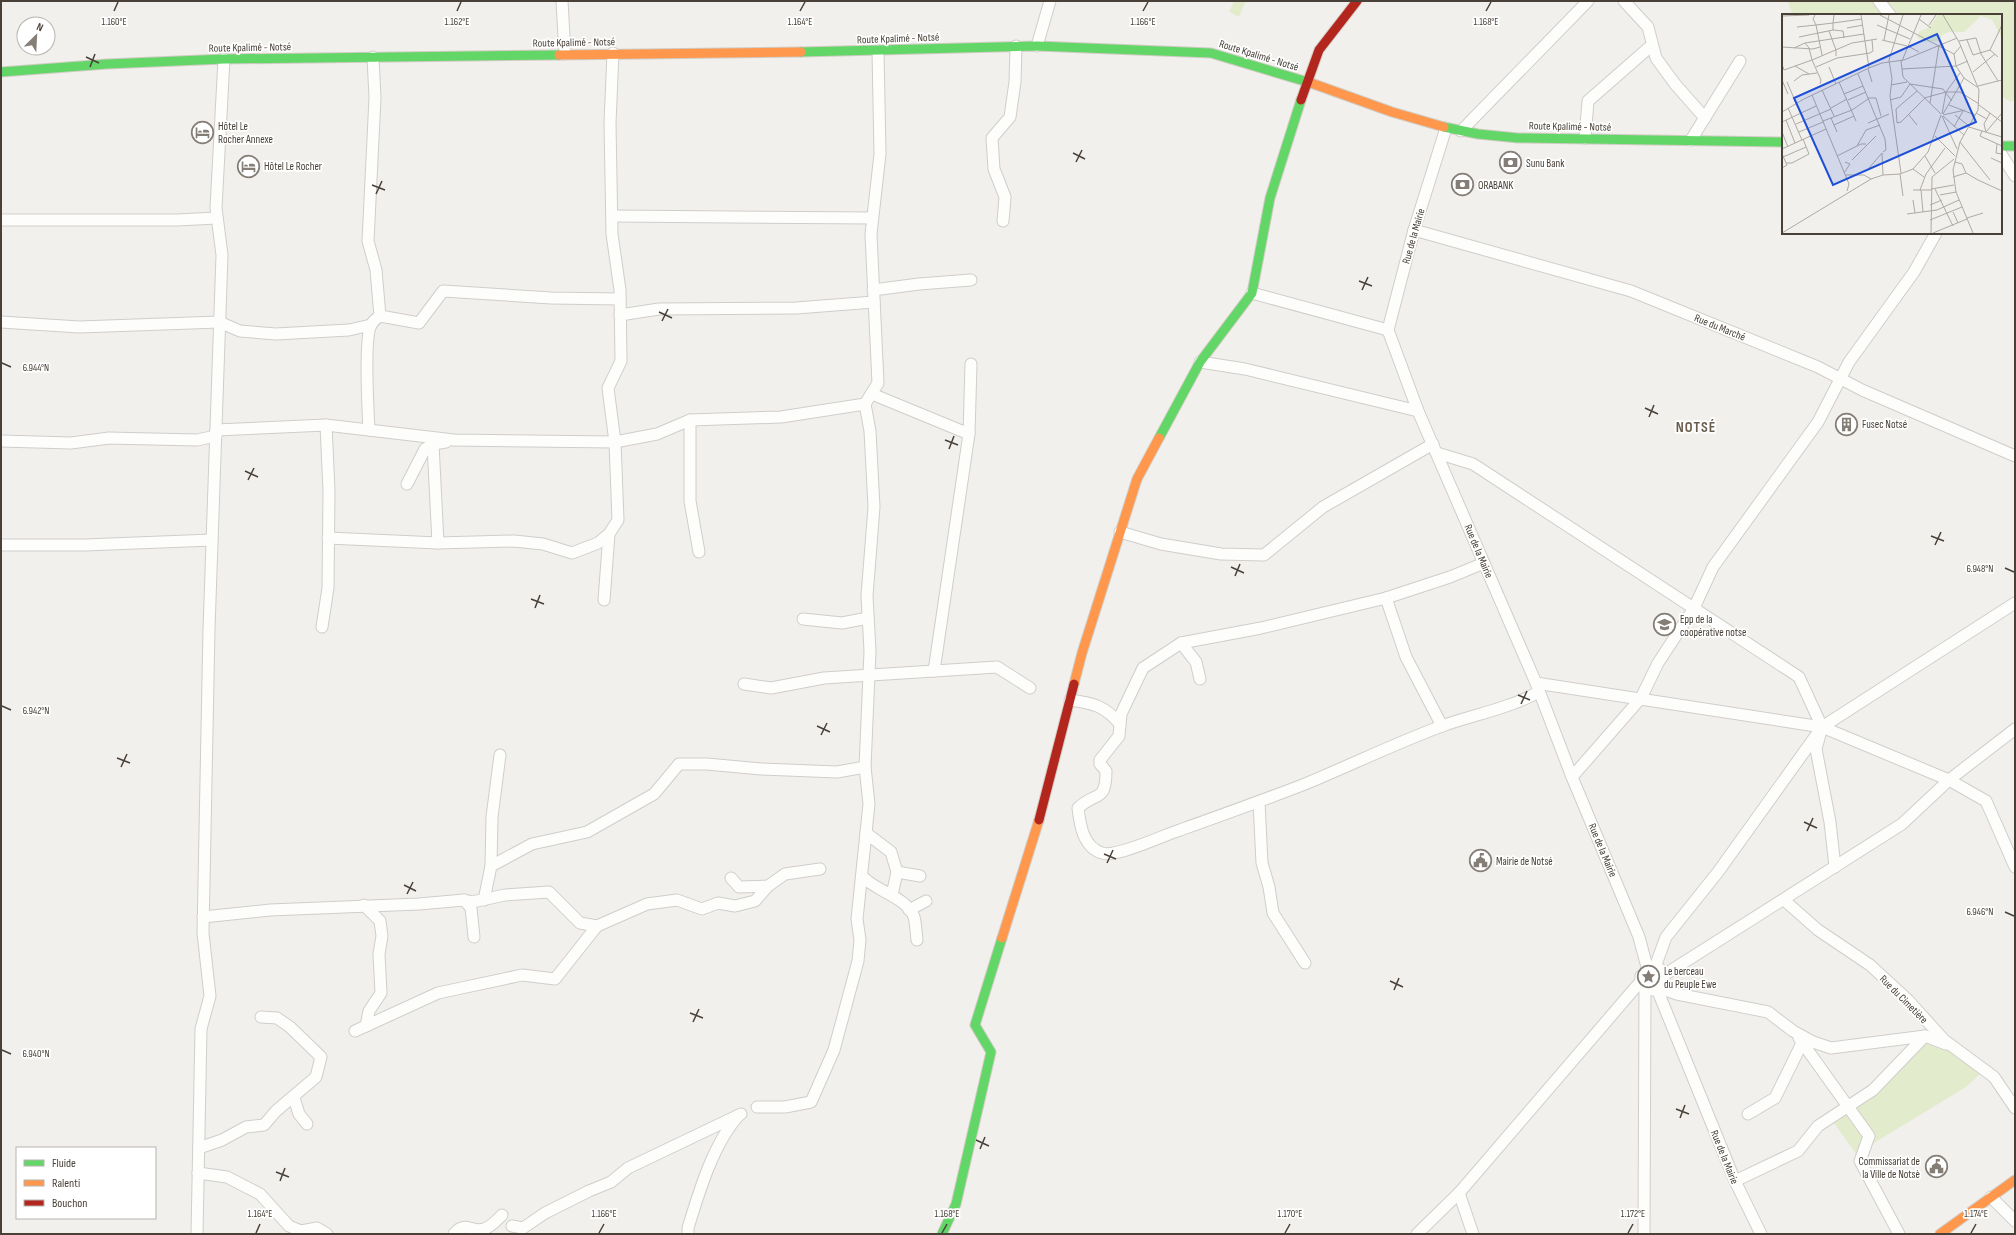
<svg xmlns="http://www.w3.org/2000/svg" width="2016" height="1235" viewBox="0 0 2016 1235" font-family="'Sofia Sans Condensed',sans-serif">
<rect width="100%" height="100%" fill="#f2f0ed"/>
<!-- green -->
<g fill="#e2eccd">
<path d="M 1234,1 L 1246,1 L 1239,17 L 1229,12 Z"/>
<path d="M 1788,1 L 2015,1 L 2015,99 L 2011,102 L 2001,96 L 2001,15 L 1792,15 Z"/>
<path d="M 1924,1038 L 1951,1049 L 1980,1074 L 1966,1087 L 1856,1154 L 1829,1116 L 1873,1090 Z"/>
</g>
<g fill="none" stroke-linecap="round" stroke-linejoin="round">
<defs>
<g id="street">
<path d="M 562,1 L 565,54"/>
<path d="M 1624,1 L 1648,27 L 1656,58 L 1675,84 L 1705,118"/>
<path d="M 1879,1 L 1890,15"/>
<path d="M 1037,46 L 1050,1"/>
<path d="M 1446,128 L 1414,230 L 1388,330 L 1418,411 L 1536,683 L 1572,777 L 1639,937 L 1647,967"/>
<path d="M 1461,131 L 1588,1"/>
<path d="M 1585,138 L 1588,101 L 1652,45"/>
<path d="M 1691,140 L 1740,61"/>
<path d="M 2001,154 L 2015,176"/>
<path d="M 612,216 L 872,218"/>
<path d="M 1,220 L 177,220 L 217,218"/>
<path d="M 1003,221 L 1005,197 L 994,169 L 992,138 L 1010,117 L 1015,82 L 1016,46"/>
<path d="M 1414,230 L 1631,291 L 1818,367 L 1862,390 L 2015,456"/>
<path d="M 873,290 L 919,284 L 971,280"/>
<path d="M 1252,293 L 1388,330"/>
<path d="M 620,315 L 659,309 L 796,308 L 874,302"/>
<path d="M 380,316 L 419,323 L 443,291 L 551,298 L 620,299"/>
<path d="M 1,322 L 79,327 L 219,322 L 240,331 L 276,334 L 349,330 L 371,325"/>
<path d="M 1200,362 L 1245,369 L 1418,411"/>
<path d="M 872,394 L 969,434 L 934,671"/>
<path d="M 690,420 L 690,501 L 699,552"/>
<path d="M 216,430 L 326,425 L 454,440 L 615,442 L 657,434 L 690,420 L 781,417 L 865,404"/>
<path d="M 369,430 C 368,411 364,338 371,325 C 373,321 377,318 380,316 L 376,270 L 368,241 L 375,98 L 373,57"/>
<path d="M 969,434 L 971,364"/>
<path d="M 1,441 L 71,443 L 109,438 L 197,440 L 216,436"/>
<path d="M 1437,453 L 1473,464 L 1799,677 L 1822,727 L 1816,749 L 1830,822 L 1835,867"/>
<path d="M 407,484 L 425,449 L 433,444"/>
<path d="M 1120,532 L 1161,544 L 1221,554 L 1264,555 L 1323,507 L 1433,444"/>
<path d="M 328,538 L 438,543 L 514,541 L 543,544 L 572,553 L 598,543 L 609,534"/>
<path d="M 438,543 L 433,444 L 446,442"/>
<path d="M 1,545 L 85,545 L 212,540"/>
<path d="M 1484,563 L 1450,577 L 1386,598 L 1261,628 L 1181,643 L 1143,668 L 1121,714 L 1119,736 L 1100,760 L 1100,764 L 1106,771 C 1106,803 1096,791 1078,808 C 1080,825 1083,847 1102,853 C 1116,858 1164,835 1180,830 C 1222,815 1264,800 1305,784 C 1351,765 1396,743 1442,726 C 1464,718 1487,713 1509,705 C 1519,702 1529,697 1539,692"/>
<path d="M 1386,598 L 1406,657 L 1442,726"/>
<path d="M 604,600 L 609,534 L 618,520 L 615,442 L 608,388 L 621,361 L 620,290 L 612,234 L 610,123 L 613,53"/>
<path d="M 803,619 L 842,623 L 868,618"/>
<path d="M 322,627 L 328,588 L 329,491 L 326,425"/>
<path d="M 1181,643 L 1196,662 L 1200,679"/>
<path d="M 1536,683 L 1822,727 L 1949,780 L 1986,801 L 2015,867"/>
<path d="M 744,684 L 771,688 L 824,678 L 997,667 L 1030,688"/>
<path d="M 1070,700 C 1093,703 1105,706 1120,724"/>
<path d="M 1572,777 L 1641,698 L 1658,663 L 1694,608 L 1713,567 L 1818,422 L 1849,362 L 1914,272 L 1936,233"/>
<path d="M 1259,802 L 1262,863 L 1269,887 L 1273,913 L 1305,963"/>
<path d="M 866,833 L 891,852 L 897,872 L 892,895"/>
<path d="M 491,866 L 492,817 L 500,755"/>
<path d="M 897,872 L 920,876"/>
<path d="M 862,876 C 875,891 907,897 914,917 C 916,924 916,933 917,940"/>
<path d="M 731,878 L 739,887 L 768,886 L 785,874 L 820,869"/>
<path d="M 464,900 L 471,908 L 474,937"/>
<path d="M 484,900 L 491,866 L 532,844 L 587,832 L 654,794 L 679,764 L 707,764 L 761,769 L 837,772 L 865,767"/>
<path d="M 1784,900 L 1818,930 L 1870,965 L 1908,1000 L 1944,1040 L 1994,1077 L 2015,1108"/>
<path d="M 364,905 L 380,921 L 382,936 L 379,954 L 381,993 L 369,1011 L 366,1026"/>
<path d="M 909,910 L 926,901"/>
<path d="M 203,917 L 270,910 L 419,904 L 464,900 L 472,902 L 505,895 L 549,892 L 580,923 L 597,926"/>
<path d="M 1655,967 L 1666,937 L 1718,872 L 1822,727 L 2015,603"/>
<path d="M 1664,975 L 1902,824 L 1949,780 L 2015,729"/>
<path d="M 1641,976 L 1641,981 L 1645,987 L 1644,1234"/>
<path d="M 1645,987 L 1653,990 L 1659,988 L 1664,979 L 1660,969"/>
<path d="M 1659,988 L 1677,994 L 1768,1012 L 1793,1031 L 1813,1042 L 1831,1048 L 1925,1036 L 1946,1044"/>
<path d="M 1657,989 L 1735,1181 L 1761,1234"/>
<path d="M 355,1031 L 438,993 L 522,975 L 555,979 L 597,926 L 647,904 L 677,900 L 702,909 L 718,903 L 735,906 L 755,901 L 768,886"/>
<path d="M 1799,1038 L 1869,1136 L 1860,1161 L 1899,1234"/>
<path d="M 294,1098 L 299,1114 L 307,1124"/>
<path d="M 757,1107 L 785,1107 L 811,1102 L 834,1050 L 858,961 L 860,940 L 857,919 L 869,804 L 865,767 L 870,651 L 867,596 L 874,507 L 870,431 L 865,404 L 878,383 L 871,234 L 880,154 L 878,51"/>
<path d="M 1748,1114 L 1775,1098 L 1803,1041"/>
<path d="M 199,1148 L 222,1140 L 246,1127 L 264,1125 L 276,1111 L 316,1077 L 321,1057 L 290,1027 L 277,1018 L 261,1017"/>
<path d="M 198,1173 L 227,1177 L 260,1194 L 289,1226 L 301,1231 L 317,1228 L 327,1234"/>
<path d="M 1735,1181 L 1798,1151 L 1818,1126 L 1873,1090 L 1925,1036"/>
<path d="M 1459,1193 L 1473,1234"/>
<path d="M 1991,1197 L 2015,1221"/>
<path d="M 512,1226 L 523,1228 L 545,1213 L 589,1191 L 611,1182 L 628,1168 L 741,1114"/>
<path d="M 197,1234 L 201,1029 L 210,996 L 203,933 L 209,629 L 222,255 L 216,208 L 224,59"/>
<path d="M 454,1234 C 465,1220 472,1233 484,1229 C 491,1227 497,1220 502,1215"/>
<path d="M 688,1234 L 688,1228 C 699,1192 713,1144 739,1115"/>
<path d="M 1417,1234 L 1459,1193 L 1641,981"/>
</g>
<g id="fast">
<path d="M 801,52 L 1037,46 L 1211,53 L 1311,83"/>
<path d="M 1,72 L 107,64 L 224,59 L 559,55"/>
<path d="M 1444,127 L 1478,134 L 1518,138 L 1783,142"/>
<path d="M 2001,146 L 2015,146"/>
<path d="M 1159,438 L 1200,362 L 1252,293 L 1270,198 L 1301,100"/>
<path d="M 942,1234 L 956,1204 L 991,1052 L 975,1025 L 1002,938"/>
</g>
<g id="slow">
<path d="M 559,55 L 801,52"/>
<path d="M 1311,83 L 1392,112 L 1444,127"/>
<path d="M 1074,684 L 1082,653 L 1137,479 L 1159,438"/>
<path d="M 1002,938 L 1039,820"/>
<path d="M 1940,1234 L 2015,1180"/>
</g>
<g id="jam">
<path d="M 1301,100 L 1319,50 L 1357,1"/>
<path d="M 1039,820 L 1074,684"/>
</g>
</defs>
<!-- street casing -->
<use href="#street" stroke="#d0ceca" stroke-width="13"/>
<!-- fast casing -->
<use href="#fast" stroke="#d1ccc4" stroke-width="11"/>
<!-- slow casing -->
<use href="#slow" stroke="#d1ccc4" stroke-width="11"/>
<!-- jam casing -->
<use href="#jam" stroke="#d1ccc4" stroke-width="11"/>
<!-- street -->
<use href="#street" stroke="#fdfdfc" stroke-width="11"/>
<!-- fast -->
<use href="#fast" stroke="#63d668" stroke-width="9"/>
<!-- slow -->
<use href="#slow" stroke="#ff974d" stroke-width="9"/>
<!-- jam -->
<use href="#jam" stroke="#b3261e" stroke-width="9"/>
</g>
<!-- ticks -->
<path fill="none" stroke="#494138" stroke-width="1.5" d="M 114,11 L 118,2M 457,11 L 461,2M 800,11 L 805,2M 1143,11 L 1148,2M 1486,11 L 1491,2M 86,57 L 99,63M 90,67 L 95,54M 1073,153 L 1085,159M 1076,162 L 1082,150M 372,185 L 385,190M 376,194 L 382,181M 1359,281 L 1372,286M 1362,290 L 1368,277M 659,312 L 672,318M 662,321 L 668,309M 2,363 L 11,367M 1645,408 L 1658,414M 1649,417 L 1654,405M 945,440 L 958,445M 949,449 L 954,436M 245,471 L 258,477M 248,480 L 254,468M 1931,536 L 1944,541M 1935,545 L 1941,532M 1231,567 L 1244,573M 2005,568 L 2014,572M 1235,576 L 1240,564M 531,599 L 544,604M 535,608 L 540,595M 1518,695 L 1530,700M 1521,704 L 1527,691M 2,706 L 11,710M 817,726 L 830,732M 821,735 L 827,723M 117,758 L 130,763M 121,767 L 127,754M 1804,822 L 1817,828M 1807,831 L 1813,818M 1104,854 L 1116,859M 1107,863 L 1113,850M 404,885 L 416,891M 407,894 L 413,882M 2005,912 L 2014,916M 1390,981 L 1403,987M 1394,990 L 1399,978M 690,1013 L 703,1018M 693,1022 L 699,1009M 2,1050 L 11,1054M 1676,1109 L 1689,1114M 1680,1118 L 1685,1105M 976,1140 L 989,1146M 980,1149 L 985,1137M 276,1172 L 289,1177M 280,1181 L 285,1168M 256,1233 L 260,1224M 599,1233 L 604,1224M 942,1233 L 947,1224M 1285,1233 L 1290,1224M 1628,1233 L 1633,1224M 1971,1233 L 1976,1224"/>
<!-- icons -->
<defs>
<symbol id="hotel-ring" viewBox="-11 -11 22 22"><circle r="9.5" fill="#fff" stroke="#847e77" stroke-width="1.5"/><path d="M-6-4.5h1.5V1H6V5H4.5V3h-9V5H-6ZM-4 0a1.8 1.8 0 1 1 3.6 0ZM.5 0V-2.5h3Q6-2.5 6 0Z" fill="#847e77"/></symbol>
<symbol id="bank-ring" viewBox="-11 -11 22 22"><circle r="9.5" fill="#fff" stroke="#847e77" stroke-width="1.5"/><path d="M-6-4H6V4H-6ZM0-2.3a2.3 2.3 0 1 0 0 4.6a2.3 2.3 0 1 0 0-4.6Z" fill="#847e77"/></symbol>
<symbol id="building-ring" viewBox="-11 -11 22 22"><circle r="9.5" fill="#fff" stroke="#847e77" stroke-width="1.5"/><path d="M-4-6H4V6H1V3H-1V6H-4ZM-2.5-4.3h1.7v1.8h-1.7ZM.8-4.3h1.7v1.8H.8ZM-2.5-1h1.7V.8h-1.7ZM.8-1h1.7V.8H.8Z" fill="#847e77"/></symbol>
<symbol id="school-ring" viewBox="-11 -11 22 22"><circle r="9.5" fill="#fff" stroke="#847e77" stroke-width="1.5"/><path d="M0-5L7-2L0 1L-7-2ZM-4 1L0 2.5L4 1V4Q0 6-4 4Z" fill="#847e77"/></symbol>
<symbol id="civic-ring" viewBox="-11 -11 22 22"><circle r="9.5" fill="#fff" stroke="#847e77" stroke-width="1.5"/><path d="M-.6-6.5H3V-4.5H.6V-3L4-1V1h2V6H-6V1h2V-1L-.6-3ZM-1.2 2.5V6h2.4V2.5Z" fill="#847e77"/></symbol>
<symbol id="sight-ring" viewBox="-11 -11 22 22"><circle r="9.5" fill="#fff" stroke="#847e77" stroke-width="1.5"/><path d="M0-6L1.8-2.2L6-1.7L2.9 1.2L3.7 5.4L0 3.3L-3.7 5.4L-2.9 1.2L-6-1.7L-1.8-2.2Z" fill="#847e77"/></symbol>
</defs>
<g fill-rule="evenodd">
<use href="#hotel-ring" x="190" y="120" width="25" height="25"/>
<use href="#bank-ring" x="1498" y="150" width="25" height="25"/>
<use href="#hotel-ring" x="236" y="154" width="25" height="25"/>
<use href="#bank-ring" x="1450" y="172" width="25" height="25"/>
<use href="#building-ring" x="1834" y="412" width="25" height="25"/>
<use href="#school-ring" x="1652" y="612" width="25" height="25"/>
<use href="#civic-ring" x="1468" y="848" width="25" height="25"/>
<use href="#sight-ring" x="1636" y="964" width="25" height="25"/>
<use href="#civic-ring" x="1924" y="1154" width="25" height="25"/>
</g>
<g text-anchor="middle" stroke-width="3.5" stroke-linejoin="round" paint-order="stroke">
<!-- street labels -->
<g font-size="11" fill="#494138" stroke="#fff">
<text transform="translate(898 38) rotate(-2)" y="4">Route Kpalimé - Notsé</text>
<text transform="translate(574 42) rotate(-1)" y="4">Route Kpalimé - Notsé</text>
<text transform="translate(250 47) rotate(-1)" y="4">Route Kpalimé - Notsé</text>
<text transform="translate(1259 55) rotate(17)" y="4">Route Kpalimé - Notsé</text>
<text transform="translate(1570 126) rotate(1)" y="4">Route Kpalimé - Notsé</text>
<text transform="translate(1413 236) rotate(-74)" y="4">Rue de la Mairie</text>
<text transform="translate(1720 327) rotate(22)" y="4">Rue du Marché</text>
<text transform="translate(1479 551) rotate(67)" y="4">Rue de la Mairie</text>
<text transform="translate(1603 850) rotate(67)" y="4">Rue de la Mairie</text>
<text transform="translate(1904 999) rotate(45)" y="4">Rue du Cimetière</text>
<text transform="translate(1725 1157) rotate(68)" y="4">Rue de la Mairie</text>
</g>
<!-- poi labels -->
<g font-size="11" fill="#494138" stroke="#fff" text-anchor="start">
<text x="218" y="130">Hôtel Le<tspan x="218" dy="13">Rocher Annexe</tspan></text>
<text x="1526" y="167">Sunu Bank</text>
<text x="264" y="170">Hôtel Le Rocher</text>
<text x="1478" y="189">ORABANK</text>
<text x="1862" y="428">Fusec Notsé</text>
<text x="1680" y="623">Epp de la<tspan x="1680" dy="13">coopérative notse</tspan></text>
<text x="1496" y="865">Mairie de Notsé</text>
<text x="1664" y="975">Le berceau<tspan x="1664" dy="13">du Peuple Ewe</tspan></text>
<text x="1920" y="1165" text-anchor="end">Commissariat de<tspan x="1920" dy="13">la Ville de Notsè</tspan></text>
</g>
<!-- district labels -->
<g font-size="15" font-weight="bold" letter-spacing="1" fill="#6c5e4f" stroke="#fff">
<text x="1696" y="432">NOTSÉ</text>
</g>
</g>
<!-- overview -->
<g transform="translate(1782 14)">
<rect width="220" height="220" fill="#f2f0ed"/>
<path d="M 156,1 L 218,1 L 220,24 L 210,6 L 199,2 L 182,18 L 167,18 L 160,21 L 158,27 L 140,28 L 135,23 L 137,18 L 147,13 Z" fill="#e2eccd"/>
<path fill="none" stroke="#aeaaa5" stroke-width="1" d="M 52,1 L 51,9 L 80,5M 79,1 L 87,54M 98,1 L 172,40M 161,1 L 177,28 L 197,76 L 196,96 L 178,128 L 171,156 L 174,178 L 191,219M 0,2 L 27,1M 137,5 L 149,14M 95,11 L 128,25M 147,11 L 154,1M 15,13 L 34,11 L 40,41M 65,14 L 81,11M 51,16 L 61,17 L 62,24M 47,17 L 54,36 L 54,42M 17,23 L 51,16 L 51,9 L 34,11 L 31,5 L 33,1M 100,26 L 125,32M 102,26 L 107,1M 185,26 L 191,41 L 208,36 L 216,43M 177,27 L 194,24 L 199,40 L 216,67M 23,29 L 27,34 L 30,46 L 70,29 L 95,25M 126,32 L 137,38M 179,32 L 172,40 L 174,52 L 182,64 L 195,73M 0,33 L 31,35 L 38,33M 12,34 L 23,29 L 82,20M 208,36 L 220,11M 119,47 L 121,63 L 159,100M 120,47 L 139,1M 0,50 L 2,56 L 30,46 L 39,66 L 38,70M 13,52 L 27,60M 34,53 L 55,44 L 88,39 L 91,37 L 90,26M 47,53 L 54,70M 86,55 L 90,68M 120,55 L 174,52 L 186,47M 191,58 L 213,40M 76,60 L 103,125 L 104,136 L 101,138M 0,66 L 6,80M 12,67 L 20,61 L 35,59M 5,68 L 14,89M 57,68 L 74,107M 128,70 L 161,75 L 170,87M 109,71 L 125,68M 196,72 L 220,66M 40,76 L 52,102M 135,77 L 114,95 L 115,109 L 119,108 L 143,84M 62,80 L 81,72M 30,81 L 67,170 L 65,177M 86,84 L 94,84 L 99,102M 142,84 L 164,78 L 178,78 L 197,90M 66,86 L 84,78M 108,86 L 119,83 L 128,70M 148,89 L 157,31M 167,91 L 193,101M 197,91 L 220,108M 6,94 L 20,126M 49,94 L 65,85M 0,98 L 22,85 L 87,54 L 100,49 L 122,46 L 175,24M 194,99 L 205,105M 160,100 L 164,78 L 178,59M 161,100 L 182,64M 127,101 L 135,111M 161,101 L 183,96M 173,101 L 187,112M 160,102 L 175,135M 161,102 L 182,121M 49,104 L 55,118M 4,106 L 13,129M 41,107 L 70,96 L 86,85M 0,108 L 34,92M 86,109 L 107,100M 14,110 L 49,95M 52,111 L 72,102M 172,113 L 181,97M 187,113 L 220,123M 200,117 L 198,122 L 220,132M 0,118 L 6,133M 17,118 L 41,108M 204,118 L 220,99M 204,118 L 202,110 L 208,99M 153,122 L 173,142M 178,128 L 208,166M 215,130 L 214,139 L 220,140M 75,132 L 84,116 L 98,111M 0,135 L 44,115M 100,139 L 101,161M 0,140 L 5,151 L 0,154M 55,142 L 79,130 L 84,130M 143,142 L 153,159M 1,143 L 24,133M 209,144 L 220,149M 70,146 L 94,122M 173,148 L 180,150 L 184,159 L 196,166 L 220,177M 4,149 L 10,149 L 27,140 L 21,125M 87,154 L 100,139M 131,155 L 142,163M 62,159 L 68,150 L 63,148M 119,159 L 108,82 L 110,65 L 107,46 L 121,1M 118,160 L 121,182M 63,161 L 82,161 L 89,165M 171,163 L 184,159M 149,175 L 172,171M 153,175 L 171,212M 131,176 L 149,176M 138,176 L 144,160 L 163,134M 139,176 L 141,198M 158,181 L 174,178M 131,186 L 133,199M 148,191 L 160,186M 171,198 L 176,209M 125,200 L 155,196 L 177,186M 185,204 L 201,199M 148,206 L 180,193M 0,219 L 89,165 L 101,161 L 118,160 L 131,155 L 146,138 L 159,101M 149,219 L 150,163 L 172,145M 151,219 L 185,205"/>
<path fill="#1d4ed8" fill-opacity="0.15" stroke="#1d4ed8" stroke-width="2" d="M 155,20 L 194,108 L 51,171 L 12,84 Z"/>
<rect width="220" height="220" fill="none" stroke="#494138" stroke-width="2"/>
</g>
<g font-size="10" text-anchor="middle" fill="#494138" stroke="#fff" stroke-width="3.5" stroke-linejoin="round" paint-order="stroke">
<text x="114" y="25">1.160°E</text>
<text x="457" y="25">1.162°E</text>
<text x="800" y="25">1.164°E</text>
<text x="1143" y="25">1.166°E</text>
<text x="1486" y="25">1.168°E</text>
<text x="36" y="371">6.944°N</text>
<text x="1980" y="572">6.948°N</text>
<text x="36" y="714">6.942°N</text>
<text x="1980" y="915">6.946°N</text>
<text x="36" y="1057">6.940°N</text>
<text x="260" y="1217">1.164°E</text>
<text x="604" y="1217">1.166°E</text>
<text x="947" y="1217">1.168°E</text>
<text x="1290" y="1217">1.170°E</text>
<text x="1633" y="1217">1.172°E</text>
<text x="1976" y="1217">1.174°E</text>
</g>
<!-- border -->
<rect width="2016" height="1235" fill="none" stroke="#494138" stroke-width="4"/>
<!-- legend -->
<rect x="16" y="1147" width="140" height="72" fill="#ffffff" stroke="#b6b3af"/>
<rect x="24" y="1160" width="20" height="6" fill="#63d668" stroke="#b6b3af"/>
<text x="52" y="1167" font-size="12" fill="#494138">Fluide</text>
<rect x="24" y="1180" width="20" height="6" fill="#ff974d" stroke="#b6b3af"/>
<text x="52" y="1187" font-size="12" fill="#494138">Ralenti</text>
<rect x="24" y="1200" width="20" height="6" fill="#b3261e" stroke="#b6b3af"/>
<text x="52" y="1207" font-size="12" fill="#494138">Bouchon</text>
<!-- north arrow -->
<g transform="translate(36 36) rotate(24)"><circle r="19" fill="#ffffff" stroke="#b6b3af"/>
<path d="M0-3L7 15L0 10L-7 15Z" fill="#847e77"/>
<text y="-6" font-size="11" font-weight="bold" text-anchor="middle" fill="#494138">N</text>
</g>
</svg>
